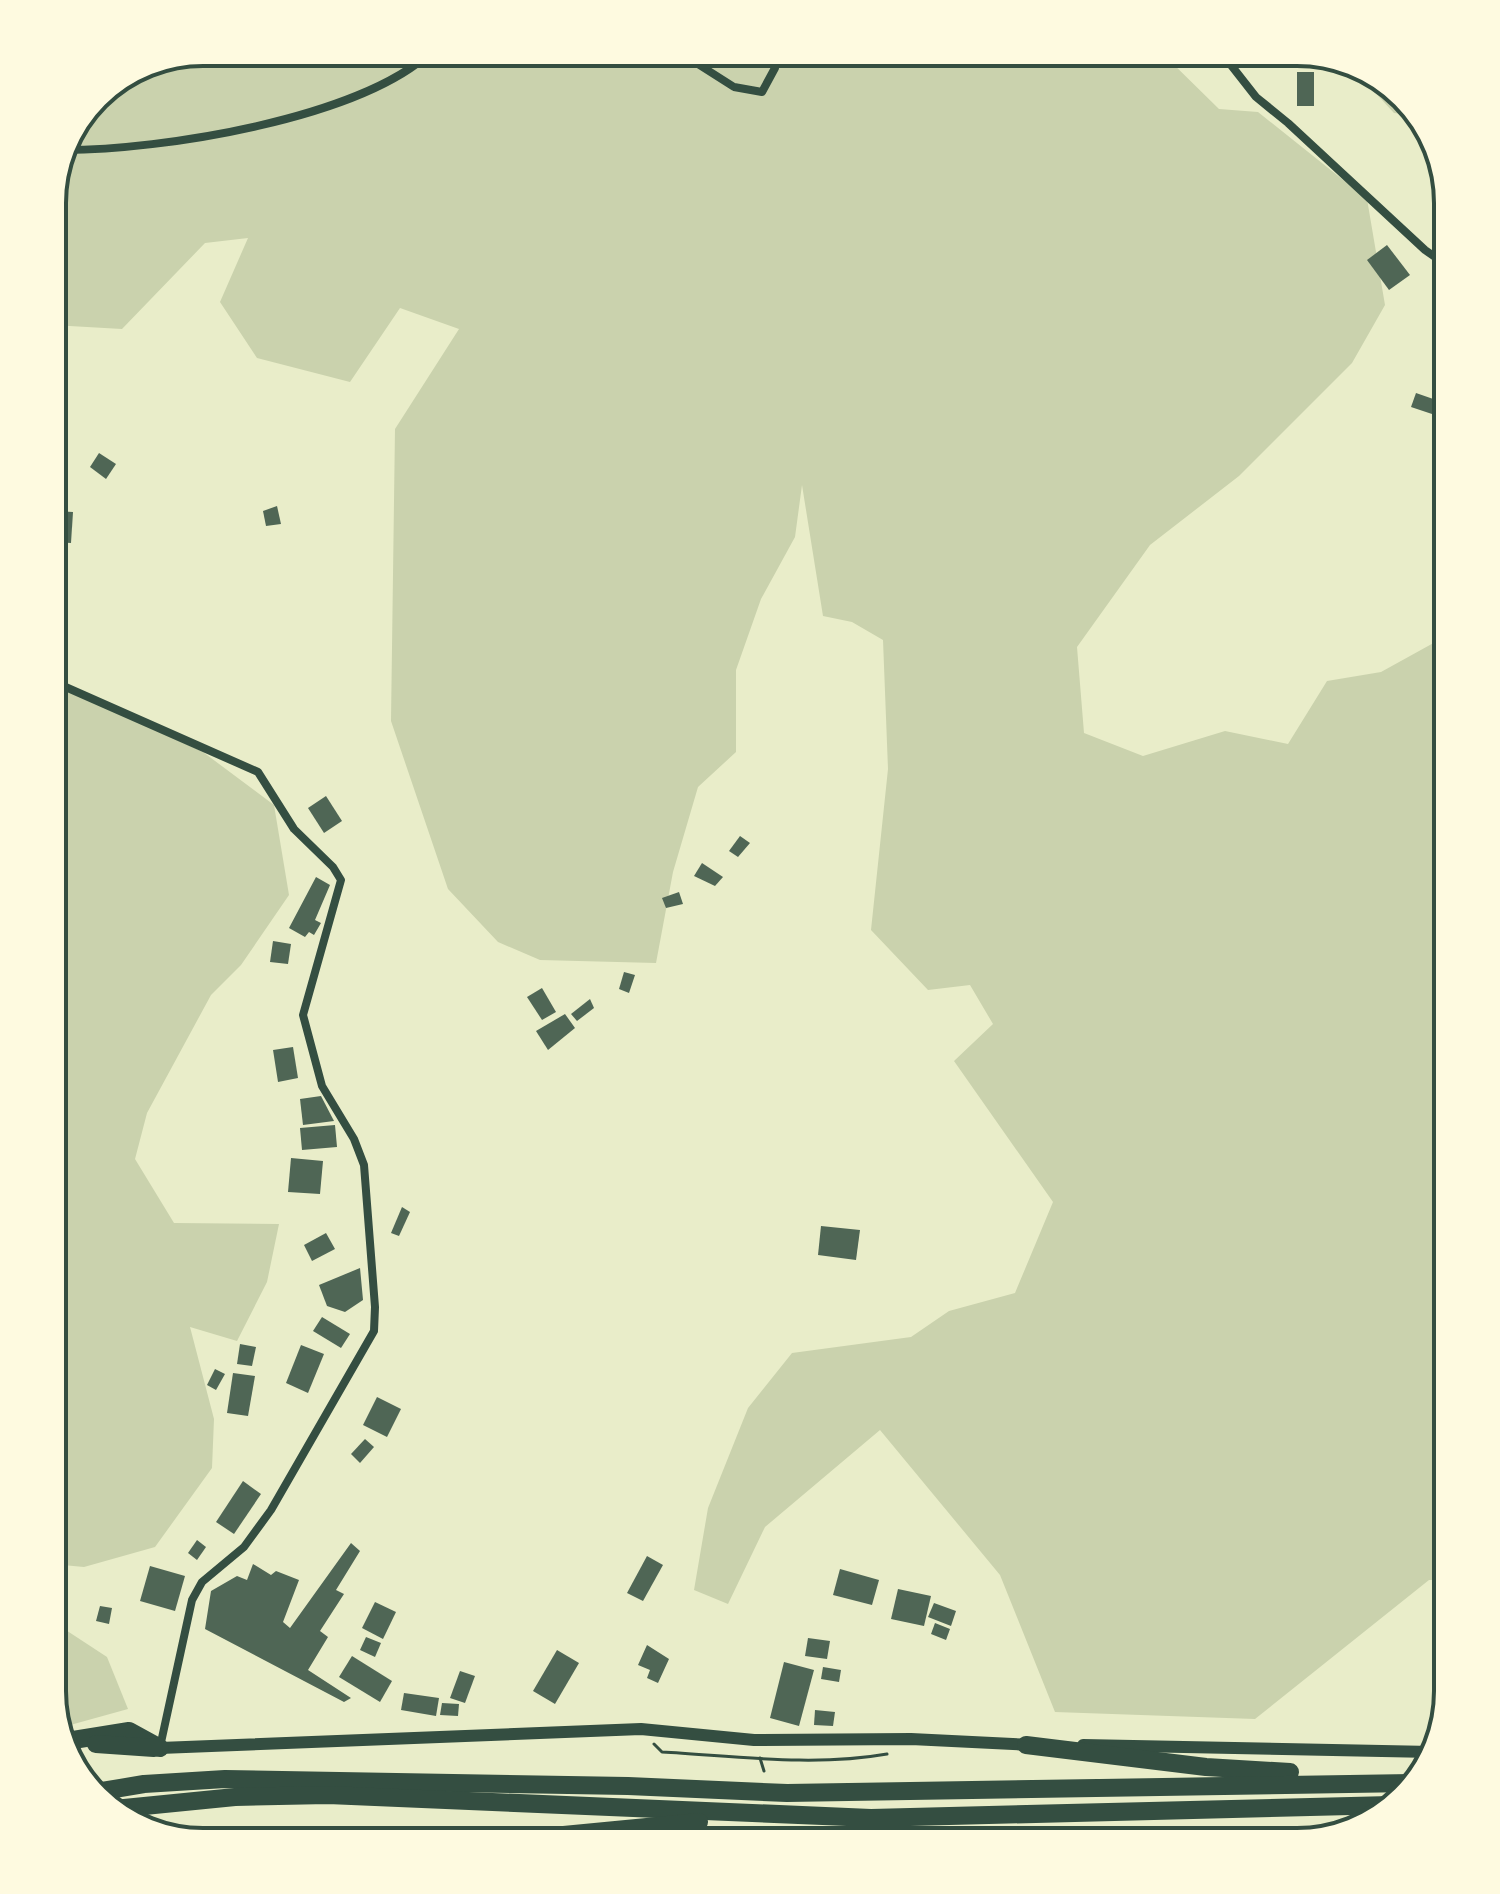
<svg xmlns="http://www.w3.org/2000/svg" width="1500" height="1894" viewBox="0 0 1500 1894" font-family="'Titillium Web',sans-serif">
<rect width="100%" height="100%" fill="#e9edc9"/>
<!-- green -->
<g fill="#cad2ad">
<path d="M 203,52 L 1161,52 L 1219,109 L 1258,112 L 1367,199 L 1385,305 L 1352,363 L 1239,476 L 1150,545 L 1077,647 L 1084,733 L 1143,756 L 1225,731 L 1288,744 L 1327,681 L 1381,672 L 1448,635 L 1448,1580 L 1429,1580 L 1255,1719 L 1055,1712 L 1000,1575 L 880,1430 L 765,1527 L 728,1604 L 694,1590 L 708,1508 L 748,1408 L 792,1353 L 911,1337 L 949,1311 L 1015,1293 L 1053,1202 L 954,1061 L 993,1024 L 970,985 L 928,990 L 871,930 L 888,769 L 883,640 L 852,622 L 823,616 L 802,485 L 795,537 L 761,599 L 736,670 L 736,752 L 698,787 L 673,872 L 656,963 L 540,960 L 498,942 L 448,889 L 391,721 L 395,429 L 459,329 L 400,308 L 350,382 L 257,358 L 220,302 L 248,238 L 205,243 L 122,329 L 52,325 L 52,192 L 67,137 L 103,90 Z"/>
<path d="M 1360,68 L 1372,72 L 1419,116 L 1394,113 L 1359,75 Z"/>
<path d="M 52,682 L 203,752 L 274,805 L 289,895 L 241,965 L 211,995 L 147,1113 L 135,1159 L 174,1223 L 279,1224 L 267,1282 L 237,1341 L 190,1327 L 214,1419 L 212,1468 L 155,1547 L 84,1567 L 52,1564 Z"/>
<path d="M 52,1621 L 107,1657 L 128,1709 L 63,1727 L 52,1691 Z"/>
</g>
<!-- building -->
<g fill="#4f6655">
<rect x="1297" y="72" width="17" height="34"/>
<path d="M 1387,245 L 1410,275 L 1389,290 L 1367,260 Z"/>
<path d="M 1416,393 L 1439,401 L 1435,415 L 1411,407 Z"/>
<path d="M 99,453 L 116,464 L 106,479 L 90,467 Z"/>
<path d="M 277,506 L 281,524 L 266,526 L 263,511 Z"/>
<path d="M 55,511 L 73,512 L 71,543 L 53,542 Z"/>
<path d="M 52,554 L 67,566 L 52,583 Z"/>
<path d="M 326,796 L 342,821 L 324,833 L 308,808 Z"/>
<path d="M 740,836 L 750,843 L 738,857 L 729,851 Z"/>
<path d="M 702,863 L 723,877 L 715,886 L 694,876 Z"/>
<path d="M 316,877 L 330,885 L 315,920 L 321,923 L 314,935 L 309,932 L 305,937 L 289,928 Z"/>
<path d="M 679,892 L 683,904 L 666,908 L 662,898 Z"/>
<path d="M 273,941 L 291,944 L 288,964 L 270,962 Z"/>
<path d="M 624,972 L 635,975 L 629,993 L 619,989 Z"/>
<path d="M 542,988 L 556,1012 L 542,1020 L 527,997 Z"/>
<path d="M 590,999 L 594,1008 L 577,1021 L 571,1014 Z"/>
<path d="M 565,1014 L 575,1028 L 548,1050 L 536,1031 Z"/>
<path d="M 293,1047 L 298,1078 L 278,1082 L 273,1050 Z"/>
<path d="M 321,1096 L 334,1121 L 303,1125 L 300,1099 Z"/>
<path d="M 335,1125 L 337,1147 L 302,1150 L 300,1128 Z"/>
<path d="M 291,1158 L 323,1161 L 320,1194 L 288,1192 Z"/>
<path d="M 402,1207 L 410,1212 L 399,1236 L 391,1233 Z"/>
<path d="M 821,1226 L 860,1230 L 856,1260 L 818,1255 Z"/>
<path d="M 326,1233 L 335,1249 L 312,1261 L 304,1245 Z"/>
<path d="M 360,1268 L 363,1300 L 345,1312 L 327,1306 L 319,1285 Z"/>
<path d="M 322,1317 L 350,1334 L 341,1348 L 313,1331 Z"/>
<path d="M 240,1344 L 256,1347 L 252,1366 L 237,1364 Z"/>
<path d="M 301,1345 L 324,1354 L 308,1393 L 286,1383 Z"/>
<path d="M 215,1369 L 225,1374 L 216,1390 L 207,1385 Z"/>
<path d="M 233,1373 L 255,1376 L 248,1416 L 227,1413 Z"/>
<path d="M 377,1397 L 401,1409 L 387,1437 L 363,1425 Z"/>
<path d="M 365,1439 L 374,1447 L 360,1463 L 351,1454 Z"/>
<path d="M 243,1481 L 261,1494 L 234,1534 L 216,1522 Z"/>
<path d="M 197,1540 L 206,1547 L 197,1560 L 188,1553 Z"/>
<path d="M 351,1543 L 360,1551 L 336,1590 L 344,1594 L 320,1631 L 328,1637 L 308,1670 L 351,1698 L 344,1702 L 205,1629 L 211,1591 L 237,1576 L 247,1580 L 253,1564 L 271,1575 L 276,1571 L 299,1580 L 283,1622 L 290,1628 Z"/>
<path d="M 647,1556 L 663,1565 L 643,1601 L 627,1593 Z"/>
<path d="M 150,1566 L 185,1576 L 175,1611 L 140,1601 Z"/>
<path d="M 840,1569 L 879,1580 L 872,1605 L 833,1595 Z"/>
<path d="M 898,1589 L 931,1596 L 924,1626 L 891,1619 Z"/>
<path d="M 375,1602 L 396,1612 L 383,1639 L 362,1628 Z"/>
<path d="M 934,1603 L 956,1611 L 951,1626 L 928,1617 Z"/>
<path d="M 100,1606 L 112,1608 L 109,1624 L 96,1621 Z"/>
<path d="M 935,1623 L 950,1629 L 946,1640 L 931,1634 Z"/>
<path d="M 366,1637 L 381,1643 L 375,1657 L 360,1650 Z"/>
<path d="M 808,1638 L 830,1641 L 827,1659 L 805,1656 Z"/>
<path d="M 647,1645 L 669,1659 L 658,1683 L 647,1678 L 650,1670 L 638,1665 Z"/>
<path d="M 557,1650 L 579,1663 L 555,1704 L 533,1691 Z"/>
<path d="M 352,1656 L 392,1681 L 380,1702 L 339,1677 Z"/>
<path d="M 784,1662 L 814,1670 L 799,1726 L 770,1718 Z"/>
<path d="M 823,1667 L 841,1670 L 839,1682 L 821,1679 Z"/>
<path d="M 460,1671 L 475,1676 L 465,1703 L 450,1698 Z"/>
<path d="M 404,1693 L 439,1698 L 436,1716 L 401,1710 Z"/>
<path d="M 442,1703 L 459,1704 L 458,1716 L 440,1715 Z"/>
<path d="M 815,1710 L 835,1712 L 833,1726 L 814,1725 Z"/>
</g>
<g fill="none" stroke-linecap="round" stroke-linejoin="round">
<!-- path -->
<g stroke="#344e41" stroke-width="3">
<path d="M 654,1744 L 662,1752 C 735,1756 814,1767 887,1754"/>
<path d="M 760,1758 L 764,1771"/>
<path d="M 766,1840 L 766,1842"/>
</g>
<!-- service -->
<path stroke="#344e41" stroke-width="5" d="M 1361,1814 L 1382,1816"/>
<!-- minor -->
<g stroke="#344e41" stroke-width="8">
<path d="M 679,52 L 734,87 L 762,92 L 775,68 L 775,52"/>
<path d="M 1225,52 L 1227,60 L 1256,97 L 1288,123 L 1425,250 L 1448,266"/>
<path d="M 64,150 C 161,150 359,119 431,52"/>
<path d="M 52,681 L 258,772 L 294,829 L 333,867 L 341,880 L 303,1015 L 322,1086 L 354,1139 L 364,1165 L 375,1307 L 374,1331 L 271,1510 L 244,1547 L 202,1582 L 192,1600 L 160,1747"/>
</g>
<!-- tertiary -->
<g stroke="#344e41" stroke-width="12">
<path d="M 1083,1745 L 1432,1752"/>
<path d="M 160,1748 L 641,1729 L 754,1740 L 911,1739 L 1033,1745"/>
</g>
<!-- trunk -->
<g stroke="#344e41" stroke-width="18">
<path d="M 67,1741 L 129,1731 L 160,1748"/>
<path d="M 96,1744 L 154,1748"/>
<path d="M 1026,1745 L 1206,1767 L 1290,1772"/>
<path d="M 96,1792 L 144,1784 L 225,1779 L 628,1786 L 787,1793 L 1412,1783"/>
<path d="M 114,1809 L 235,1797 L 328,1795 L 871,1818 L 1391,1805"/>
<path d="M 491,1842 L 699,1822"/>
</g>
</g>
<!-- crop -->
<path d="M0 0H1500V1894H0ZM203 66H1297A137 137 0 0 1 1434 203V1691A137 137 0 0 1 1297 1828H203A137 137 0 0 1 66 1691V203A137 137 0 0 1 203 66Z" fill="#fefae0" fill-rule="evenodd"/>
<path fill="none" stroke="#344e41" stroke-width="4" d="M203 66H1297A137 137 0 0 1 1434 203V1691A137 137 0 0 1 1297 1828H203A137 137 0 0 1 66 1691V203A137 137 0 0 1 203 66Z"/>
</svg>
